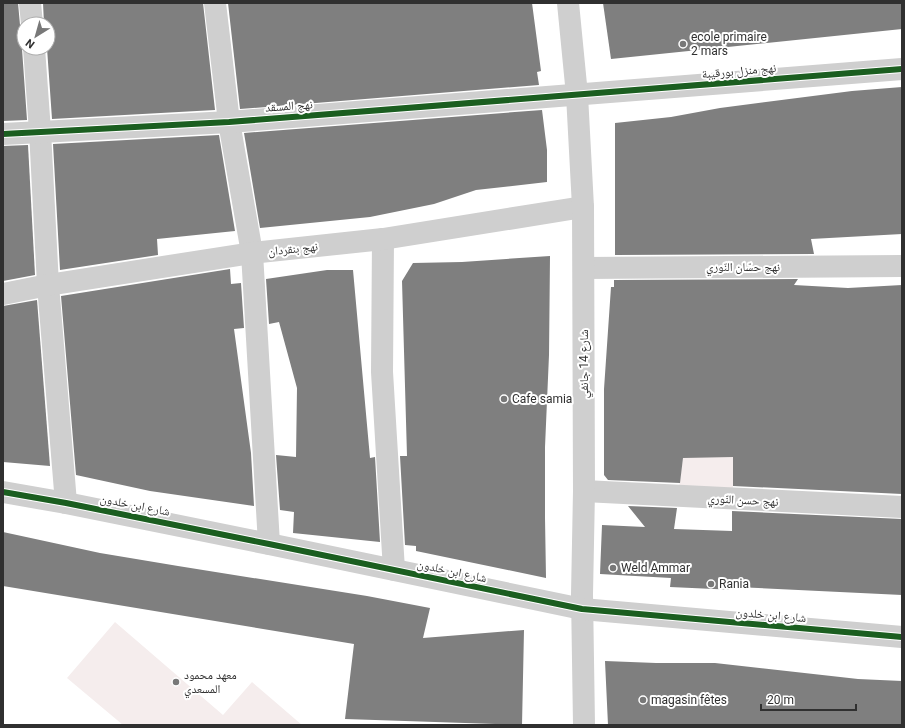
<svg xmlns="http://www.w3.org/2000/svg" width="905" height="728" viewBox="0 0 905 728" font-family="Roboto,'Noto Naskh Arabic',sans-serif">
<rect width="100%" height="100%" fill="#fff"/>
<!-- green -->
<g fill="#f5eded">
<path d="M 734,387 L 733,489 L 679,488 L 683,458 Z"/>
<path d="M 115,622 L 223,715 L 252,682 L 302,725 L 123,725 L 67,678 Z"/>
</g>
<!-- building -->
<g fill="#7f7f7f">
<path d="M 3,3 L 18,3 L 20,25 L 24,33 L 24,41 L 22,49 L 27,120 L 3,121 Z"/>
<path d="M 43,3 L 203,3 L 215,110 L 52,119 L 47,48 L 48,48 L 48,24 L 44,24 Z"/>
<path d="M 228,3 L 532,3 L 541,71 L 537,72 L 539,85 L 240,109 Z"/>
<path d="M 603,3 L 902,3 L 902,29 L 611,59 Z"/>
<path d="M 902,87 L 902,234 L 811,239 L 814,254 L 615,255 L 615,123 L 671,117 L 720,108 L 852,91 Z"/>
<path d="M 542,110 L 547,150 L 547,182 L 476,190 L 434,204 L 370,217 L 260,228 L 244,133 Z"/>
<path d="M 219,135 L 235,231 L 157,239 L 158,255 L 60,270 L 53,144 Z"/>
<path d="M 28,145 L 35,275 L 3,281 L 3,146 Z"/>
<path d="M 550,256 L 549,355 L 545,447 L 545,518 L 546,578 L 416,551 L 416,546 L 405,545 L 400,456 L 407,456 L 402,281 L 413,263 L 462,262 Z"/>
<path d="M 230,269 L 231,284 L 241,283 L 244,328 L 234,329 L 251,453 L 254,506 L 150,491 L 76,475 L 61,296 Z"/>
<path d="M 327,270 L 353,270 L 370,458 L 375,457 L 380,542 L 293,533 L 294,512 L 280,510 L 276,455 L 296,457 L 297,388 L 279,322 L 269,324 L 266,279 Z"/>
<path d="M 798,279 L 794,285 L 848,288 L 902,285 L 902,494 L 733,486 L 733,457 L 683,458 L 680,483 L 608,480 L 604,475 L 604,389 L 611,287 L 614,287 L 614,280 Z"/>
<path d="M 37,300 L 50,466 L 3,462 L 3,306 Z"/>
<path d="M 628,506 L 677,508 L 674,529 L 732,531 L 732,511 L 902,519 L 902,595 L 736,587 L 736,590 L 670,587 L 671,578 L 600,574 L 602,525 L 645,527 Z"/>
<path d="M 3,532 L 100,553 L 178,566 L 367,596 L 430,608 L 423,638 L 524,630 L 522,725 L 345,719 L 354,644 L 3,586 Z"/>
<path d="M 605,661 L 656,663 L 715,663 L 858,679 L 902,681 L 902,725 L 608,725 Z"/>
</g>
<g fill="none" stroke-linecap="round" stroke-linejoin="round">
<!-- minor -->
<g stroke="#cfcfcf" stroke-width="22">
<path d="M 30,3 L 32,24"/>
<path d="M 215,3 L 229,122 L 252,253 L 269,544"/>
<path d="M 34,48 L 40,131 L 48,285 L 66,503"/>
<path d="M 3,134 L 229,122 L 902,69"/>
<path d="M 383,239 L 382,372 L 394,570"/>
<path d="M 584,268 L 902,266"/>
<path d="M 3,294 L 48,285 L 252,253 L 383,239 L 583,207"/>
<path d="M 584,491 L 902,507"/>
</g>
<!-- tertiary -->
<g stroke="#cfcfcf" stroke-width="22">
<path d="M 568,3 L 577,95 L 583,207 L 584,491 L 582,595 L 584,725"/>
<path d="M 3,492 L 66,503 L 269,544 L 582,609 L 902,637"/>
</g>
<defs>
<g id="cycleway">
<path d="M 3,134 L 229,122 L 902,69"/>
<path d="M 3,492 L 66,503 L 269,544 L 582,609 L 902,637"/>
</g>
</defs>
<!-- cycleway casing -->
<use href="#cycleway" stroke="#fff" stroke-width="8"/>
<!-- cycleway -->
<use href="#cycleway" stroke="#1b5e20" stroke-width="6"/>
</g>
<!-- markers -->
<g fill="#787878" stroke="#fff" stroke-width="1.5">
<circle cx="683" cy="44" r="4"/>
<circle cx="504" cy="399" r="4"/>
<circle cx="613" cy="568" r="4"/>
<circle cx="711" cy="584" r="4"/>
<circle cx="176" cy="682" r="4"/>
<circle cx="643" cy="700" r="4"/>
</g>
<g text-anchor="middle" stroke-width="4" stroke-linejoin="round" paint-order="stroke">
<!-- poi labels -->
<g font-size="12" fill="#303030" stroke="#fff" text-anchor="start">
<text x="691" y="41">ecole primaire<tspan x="691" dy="14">2 mars</tspan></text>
<text x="512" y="403">Cafe samia</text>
<text x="621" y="572">Weld Ammar</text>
<text x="719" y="588">Rania</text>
<text x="184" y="679">معهد محمود<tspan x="184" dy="14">المسعدي</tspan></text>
<text x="651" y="704">magasin fêtes</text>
</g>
<!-- street labels -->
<g font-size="12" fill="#303030" stroke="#fff">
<text transform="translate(739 71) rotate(-5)" y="4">نهج منزل بورقيبة</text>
<text transform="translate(289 106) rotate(-4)" y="4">نهج المسقد</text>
<text transform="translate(293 249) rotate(-6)" y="4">نهج بنقردان</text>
<text x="743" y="271">نهج حسّان النّوري</text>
<text transform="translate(584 364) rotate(-90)" y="4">شارع 14 جانفي</text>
<text transform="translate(743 500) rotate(3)" y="4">نهج حسن النّوري</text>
<text transform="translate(135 505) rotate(11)" y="4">شارع ابن خلدون</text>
<text transform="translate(452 571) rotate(12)" y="4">شارع ابن خلدون</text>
<text transform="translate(771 615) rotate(5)" y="4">شارع ابن خلدون</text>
</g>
</g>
<!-- border -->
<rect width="905" height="728" fill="none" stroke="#303030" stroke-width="8"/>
<!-- north arrow -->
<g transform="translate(36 36) rotate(217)"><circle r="19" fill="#ffffff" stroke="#acacac"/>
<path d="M0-3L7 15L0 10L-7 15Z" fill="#787878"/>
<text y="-6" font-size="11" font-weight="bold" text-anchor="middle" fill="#303030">N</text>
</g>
<!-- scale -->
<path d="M761 704v6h95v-6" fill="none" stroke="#303030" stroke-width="2"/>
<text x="767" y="704" font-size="12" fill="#303030" stroke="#ffffff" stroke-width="3" paint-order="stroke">20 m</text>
</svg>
